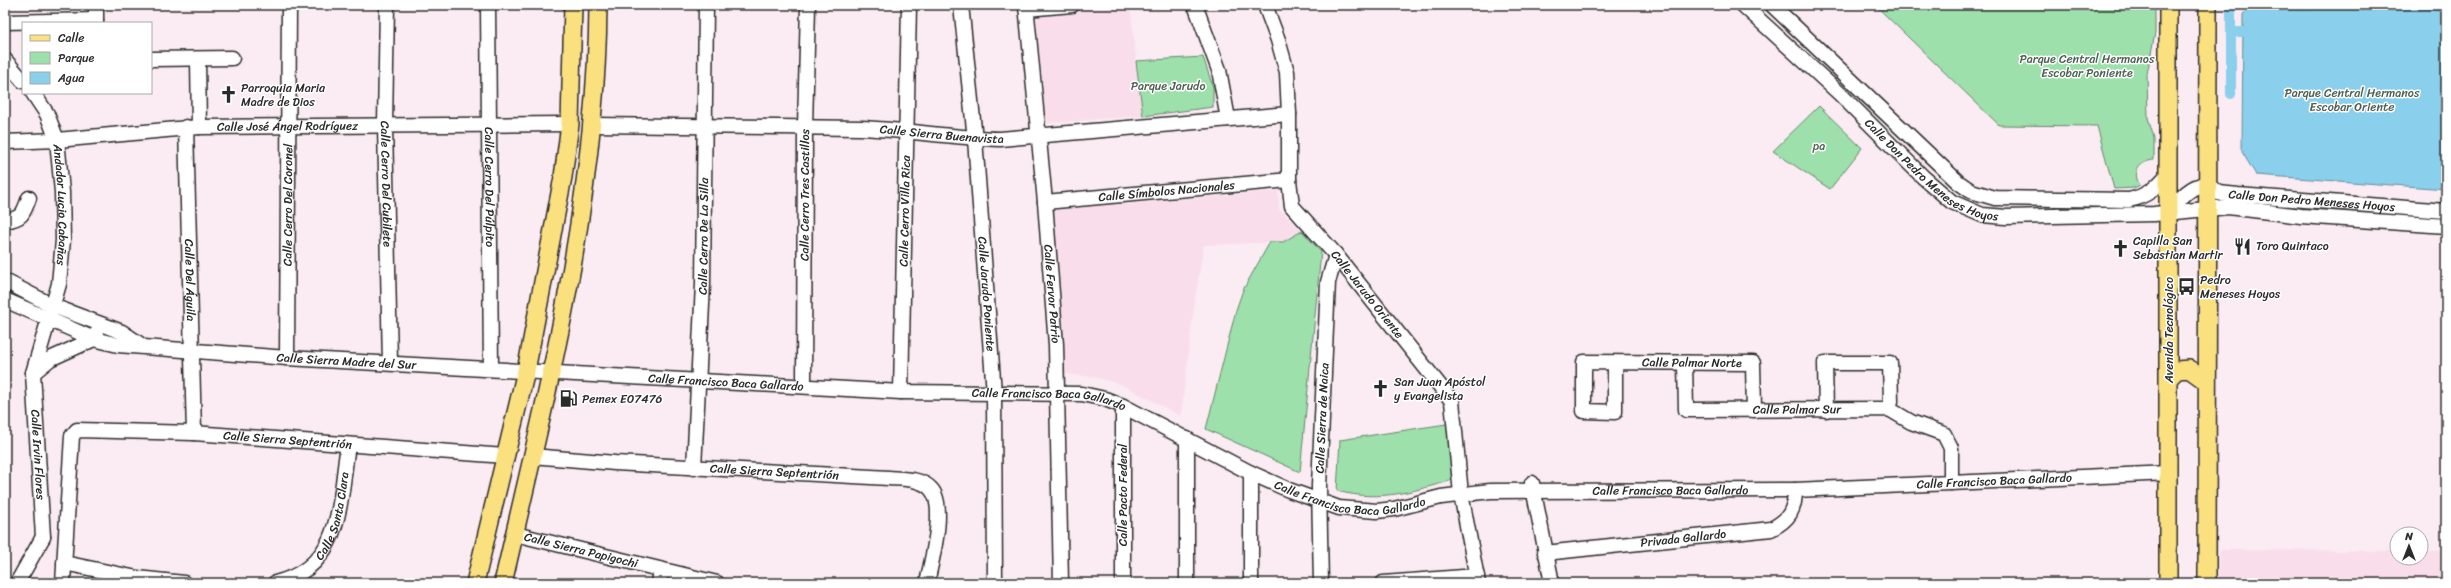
<svg xmlns="http://www.w3.org/2000/svg" width="2451" height="588" viewBox="0 0 2451 588" font-family="Sriracha,sans-serif">
<rect width="100%" height="100%" fill="#fbebf3"/>
<filter id="ink" filterUnits="userSpaceOnUse"><feTurbulence type="fractalNoise" baseFrequency=".025" numOctaves="2"/><feDisplacementMap in="SourceGraphic" scale="8" xChannelSelector="R" yChannelSelector="G"/><feConvolveMatrix kernelMatrix="1 2 1 2 8 2 1 2 1" color-interpolation-filters="sRGB"/></filter>
<g filter="url(#ink)">
<!-- built -->
<g fill="#f9ddeb">
<path d="M 1130,6 L 1143,116 L 1046,123 L 1036,15 Z"/>
<path d="M 1278,191 L 1279,209 L 1302,231 L 1283,242 L 1204,245 L 1195,297 L 1181,416 L 1123,385 L 1094,377 L 1065,374 L 1053,210 Z"/>
<path d="M 2219,550 L 2397,551 L 2397,558 L 2421,558 L 2421,551 L 2446,551 L 2446,583 L 2218,583 Z"/>
</g>
<!-- green -->
<g fill="#9de0ab" stroke="#64866b">
<path d="M 1875,5 L 2155,5 L 2155,33 L 2147,74 L 2148,118 L 2154,138 L 2154,160 C 2140,161 2131,172 2140,185 L 2134,188 L 2114,189 L 2097,126 L 1999,125 Z"/>
<path d="M 1203,57 L 1213,87 L 1213,107 L 1143,116 L 1136,61 Z"/>
<path d="M 1819,106 L 1862,148 L 1830,189 L 1773,151 Z"/>
<path d="M 1302,231 L 1321,252 L 1300,472 L 1206,429 L 1236,310 L 1243,290 L 1270,242 L 1283,242 Z"/>
<path d="M 1453,423 L 1460,478 C 1416,490 1382,503 1337,491 L 1340,440 Z"/>
</g>
<!-- water -->
<path fill="#8acfeb" stroke="#648d9e" d="M 2331,5 L 2419,5 L 2446,13 L 2446,189 L 2256,175 L 2242,152 L 2243,14 L 2251,8 L 2306,9 Z"/>
<g fill="none" stroke-linecap="round" stroke-linejoin="round">
<!-- canal -->
<g stroke="#8acfeb" stroke-width="10">
<path d="M 2231,32 L 2242,32"/>
<path d="M 2231,94 L 2231,5"/>
</g>
<defs>
<g id="minor">
<path d="M 96,5 L 96,23"/>
<path id="s1" d="M 387,5 L 385,125 L 390,363"/>
<path id="s2" d="M 488,5 L 491,369"/>
<path id="s3" d="M 961,5 L 975,139 L 994,393 L 995,583"/>
<path id="s4" d="M 1026,5 L 1045,202 L 1056,345 L 1061,583"/>
<path d="M 1195,5 L 1219,70 L 1228,119"/>
<path id="s5" d="M 1265,5 L 1278,40 L 1287,72 L 1289,114 L 1289,180 L 1292,206 L 1336,255 L 1452,401 L 1461,494 L 1478,583"/>
<path id="s6" d="M 1743,5 L 1839,93 L 1923,177 L 1952,202 L 1982,215 L 2006,217 L 2154,214 L 2228,207 L 2301,216 L 2446,226"/>
<path d="M 1772,5 L 1958,182 L 1971,191 L 1995,198 L 2129,200 C 2148,196 2157,187 2169,173"/>
<path d="M 1026,9 L 1072,5"/>
<path d="M 5,22 L 96,20"/>
<path d="M 151,59 L 232,58"/>
<path d="M 198,59 L 199,127"/>
<path d="M 5,60 L 23,81"/>
<path id="s7" d="M 33,93 L 47,114 L 57,140 L 62,192 L 63,240 L 59,284 L 33,373 L 43,537"/>
<path id="s8" d="M 593,125 L 861,128 C 908,130 954,138 1000,139 L 1289,114"/>
<path id="s9" d="M 186,127 L 194,433"/>
<path id="s10" d="M 5,142 L 57,140 L 199,127 L 570,124"/>
<path id="s11" d="M 1045,202 L 1289,180"/>
<path id="s12" d="M 2169,212 C 2179,200 2190,185 2207,184 L 2218,193 L 2238,195 L 2446,211"/>
<path d="M 5,221 C 23,218 23,214 29,198"/>
<path d="M 5,281 L 53,306 L 122,332 L 141,345"/>
<path id="s13" d="M 5,300 L 94,339 L 118,345 L 287,358 L 901,392 L 1082,394 L 1105,399 L 1123,406 L 1251,473 L 1289,490 L 1339,508 L 1377,511 L 1394,509 L 1441,497 L 1490,491 L 1795,490 L 2169,473"/>
<path id="s14" d="M 287,358 L 289,5"/>
<path id="s15" d="M 1615,363 L 1615,412 L 1584,411 L 1584,362 L 1753,363 L 1754,410"/>
<path id="s16" d="M 1685,364 L 1686,410 L 1889,409 L 1911,422 L 1944,434 L 1951,448 L 1951,483"/>
<path d="M 33,373 L 50,359 L 94,339 L 96,334"/>
<path id="s17" d="M 804,386 L 805,127 L 808,5"/>
<path id="s18" d="M 901,392 L 909,5"/>
<path d="M 1826,410 L 1825,363 L 1890,363 L 1891,401 L 1889,409"/>
<path id="s19" d="M 532,456 L 615,463 L 889,478 C 902,479 921,478 931,489 C 947,506 931,562 927,583"/>
<path id="s20" d="M 694,468 L 703,284 L 706,5"/>
<path d="M 1532,483 L 1552,583"/>
<path id="s21" d="M 515,534 L 717,583"/>
<path id="s22" d="M 1545,553 L 1771,529 C 1789,520 1795,510 1795,490"/>
<path d="M 64,563 L 137,578 L 184,583"/>
<path d="M 17,583 L 43,537"/>
<path id="s23" d="M 63,583 L 72,436 L 77,430 L 194,433 L 505,456"/>
<path id="s24" d="M 275,583 C 343,567 339,502 348,445"/>
<path d="M 659,583 L 661,570"/>
<path d="M 1123,583 L 1123,406"/>
<path d="M 1187,583 L 1187,439"/>
<path d="M 1251,583 L 1251,473"/>
<path id="s25" d="M 1321,583 L 1319,486 L 1328,282 L 1336,255"/>
<path d="M 1383,583 L 1477,576"/>
</g>
<g id="major">
<path d="M 2168,5 L 2168,583"/>
<path d="M 2169,378 L 2177,370 L 2189,369 L 2207,382"/>
<path d="M 475,583 L 526,371 L 563,177 L 570,124 L 573,5"/>
<path d="M 503,583 C 547,393 597,201 598,5"/>
<path d="M 2207,583 L 2208,5"/>
</g>
</defs>
<!-- minor casing -->
<use href="#minor" stroke="#2b2b2b" stroke-width="17"/>
<!-- major casing -->
<use href="#major" stroke="#2b2b2b" stroke-width="20"/>
<!-- minor -->
<use href="#minor" stroke="#fff" stroke-width="14"/>
<!-- major -->
<use href="#major" stroke="#fbe080" stroke-width="17"/>
</g>
</g>
<!-- icons -->
<defs>
<symbol id="church-bare" viewBox="-9 -9 18 18"><path d="M-1.2-6h2.4v3.5h3.3v2.4h-3.3V6h-2.4V-.1h-3.3v-2.4h3.3Z" fill="#2b2b2b" stroke="#fff" stroke-width="2.5" paint-order="stroke"/></symbol>
<symbol id="restaurant-bare" viewBox="-9 -9 18 18"><path d="M-5-6h1v4h1v-4h1v4h1v-4h1v5L-1.5 .5V6h-2V.5L-5-1ZM5-6V6H3V1.5H1.5Q1.5-4 5-6Z" fill="#2b2b2b" stroke="#fff" stroke-width="2.5" paint-order="stroke"/></symbol>
<symbol id="bus-bare" viewBox="-9 -9 18 18"><path d="M-5-6H5V4H4V6H2V4H-2V6H-4V4H-5ZM-3.5-4V0h7V-4ZM-3.5 1.2v1.5H-2V1.2ZM2 1.2v1.5H3.5V1.2Z" fill="#2b2b2b" stroke="#fff" stroke-width="2.5" paint-order="stroke"/></symbol>
<symbol id="fuel-bare" viewBox="-9 -9 18 18"><path d="M-5.5-6h7V0h2V4h1.3V-2.5L3-4.5l.8-.8L6-3V5H2.5V1h-1V6h-7ZM-4.2-4.7v3.2H.2V-4.7Z" fill="#2b2b2b" stroke="#fff" stroke-width="2.5" paint-order="stroke"/></symbol>
</defs>
<g fill-rule="evenodd">
<use href="#church-bare" x="216" y="82" width="25" height="25"/>
<use href="#restaurant-bare" x="2230" y="234" width="25" height="25"/>
<use href="#church-bare" x="2108" y="236" width="25" height="25"/>
<use href="#bus-bare" x="2174" y="274" width="25" height="25"/>
<use href="#church-bare" x="1368" y="376" width="25" height="25"/>
<use href="#fuel-bare" x="556" y="386" width="25" height="25"/>
</g>
<g text-anchor="middle" stroke-width="3" stroke-linejoin="round" paint-order="stroke">
<!-- park labels -->
<g font-size="12" fill="#4d6151" stroke="#fff">
<text x="2087" y="63">Parque Central Hermanos<tspan x="2087" dy="14">Escobar Poniente</tspan></text>
<text x="1168" y="90">Parque Jarudo</text>
<text x="2352" y="97">Parque Central Hermanos<tspan x="2352" dy="14">Escobar Oriente</tspan></text>
<text x="1819" y="150">pa</text>
</g>
<!-- poi labels -->
<g font-size="12" fill="#2b2b2b" stroke="#fff" text-anchor="start">
<text x="241" y="92">Parroquia Maria<tspan x="241" dy="14">Madre de Dios</tspan></text>
<text x="2133" y="245">Capilla San<tspan x="2133" dy="14">Sebastian Martir</tspan></text>
<text x="2256" y="250">Toro Quintaco</text>
<text x="2200" y="284">Pedro<tspan x="2200" dy="14">Meneses Hoyos</tspan></text>
<text x="1394" y="386">San Juan Apóstol<tspan x="1394" dy="14">y Evangelista</tspan></text>
<text x="582" y="403">Pemex E07476</text>
</g>
<!-- street labels -->
<g font-size="12" fill="#2b2b2b" stroke="#fff">
<text dy="4" stroke="none"><textPath href="#s10" startOffset="283">Calle José Ángel Rodríguez</textPath></text>
<text dy="4" stroke="none"><textPath href="#s8" startOffset="349">Calle Sierra Buenavista</textPath></text>
<text dy="4" stroke="none"><textPath href="#s6" startOffset="253">Calle Don Pedro Meneses Hoyos</textPath></text>
<text dy="4" stroke="none"><textPath href="#s1" startOffset="179">Calle Cerro Del Cubilete</textPath></text>
<text dy="4" stroke="none"><textPath href="#s2" startOffset="182">Calle Cerro Del Púlpito</textPath></text>
<text dy="4" stroke="none"><textPath href="#s11" startOffset="122">Calle Símbolos Nacionales</textPath></text>
<text dy="4" stroke="none"><textPath href="#s17" startOffset="191">Calle Cerro Tres Castillos</textPath></text>
<text dy="4" stroke="none"><textPath href="#s12" startOffset="157">Calle Don Pedro Meneses Hoyos</textPath></text>
<text dy="4" stroke="none"><textPath href="#s7" startOffset="118">Andador Lucio Cabañas</textPath></text>
<text dy="4" stroke="none"><textPath href="#s14" startOffset="153">Calle Cerro Del Coronel</textPath></text>
<text dy="4" stroke="none"><textPath href="#s18" startOffset="181">Calle Cerro Villa Rica</textPath></text>
<text dy="4" stroke="none"><textPath href="#s20" startOffset="232">Calle Cerro De La Silla</textPath></text>
<text dy="4" stroke="none"><textPath href="#s9" startOffset="153">Calle Del Águila</textPath></text>
<text dy="4" stroke="none"><textPath href="#s3" startOffset="290">Calle Jarudo Poniente</textPath></text>
<text dy="4" stroke="none"><textPath href="#s4" startOffset="290">Calle Fervor Patrio</textPath></text>
<text dy="4" stroke="none"><textPath href="#s5" startOffset="321">Calle Jarudo Oriente</textPath></text>
<text transform="translate(2169 330) rotate(-90)" y="4">Avenida Tecnológico</text>
<text dy="4" stroke="none"><textPath href="#s13" startOffset="351">Calle Sierra Madre del Sur</textPath></text>
<text dy="4" stroke="none"><textPath href="#s15" startOffset="237">Calle Palmar Norte</textPath></text>
<text dy="4" stroke="none"><textPath href="#s13" startOffset="731">Calle Francisco Baca Gallardo</textPath></text>
<text dy="4" stroke="none"><textPath href="#s13" startOffset="1055">Calle Francisco Baca Gallardo</textPath></text>
<text dy="4" stroke="none"><textPath href="#s16" startOffset="157">Calle Palmar Sur</textPath></text>
<text dy="4" stroke="none"><textPath href="#s25" startOffset="165">Calle Sierra de Naica</textPath></text>
<text dy="4" stroke="none"><textPath href="#s23" startOffset="366">Calle Sierra Septentrión</textPath></text>
<text dy="4" stroke="none"><textPath href="#s7" startOffset="372">Calle Irvin Flores</textPath></text>
<text dy="4" stroke="none"><textPath href="#s19" startOffset="243">Calle Sierra Septentrión</textPath></text>
<text dy="4" stroke="none"><textPath href="#s13" startOffset="2027">Calle Francisco Baca Gallardo</textPath></text>
<text dy="4" stroke="none"><textPath href="#s13" startOffset="1703">Calle Francisco Baca Gallardo</textPath></text>
<text dy="4" stroke="none"><textPath href="#s13" startOffset="1379">Calle Francisco Baca Gallardo</textPath></text>
<text transform="translate(1123 495) rotate(-90)" y="4">Calle Pacto Federal</text>
<text dy="4" stroke="none"><textPath href="#s24" startOffset="96">Calle Santa Clara</textPath></text>
<text dy="4" stroke="none"><textPath href="#s22" startOffset="139">Privada Gallardo</textPath></text>
<text dy="4" stroke="none"><textPath href="#s21" startOffset="68">Calle Sierra Papigochi</textPath></text>
</g>
</g>
<!-- margin -->
<rect width="2451" height="588" fill="none" stroke="#fff" stroke-width="20"/>
<rect x="10" y="10" width="2431" height="568" fill="none" stroke="#2b2b2b" stroke-width="1.5" filter="url(#ink)"/>
<!-- legend -->
<rect x="22" y="22" width="130" height="72" fill="#ffffff" stroke="#aaaaaa"/>
<rect x="30" y="35" width="20" height="6" fill="#fbe080" stroke="#aaaaaa"/>
<text x="58" y="42" font-size="12" fill="#2b2b2b">Calle</text>
<rect x="30" y="52" width="20" height="12" fill="#9de0ab" stroke="#aaaaaa"/>
<text x="58" y="62" font-size="12" fill="#2b2b2b">Parque</text>
<rect x="30" y="72" width="20" height="12" fill="#8acfeb" stroke="#aaaaaa"/>
<text x="58" y="82" font-size="12" fill="#2b2b2b">Agua</text>
<!-- north arrow -->
<g transform="translate(2409 546)"><circle r="19" fill="#ffffff" stroke="#aaaaaa"/>
<path d="M0-3L7 15L0 10L-7 15Z" fill="#2b2b2b"/>
<text y="-6" font-size="11" font-weight="bold" text-anchor="middle" fill="#2b2b2b">N</text>
</g>
</svg>
